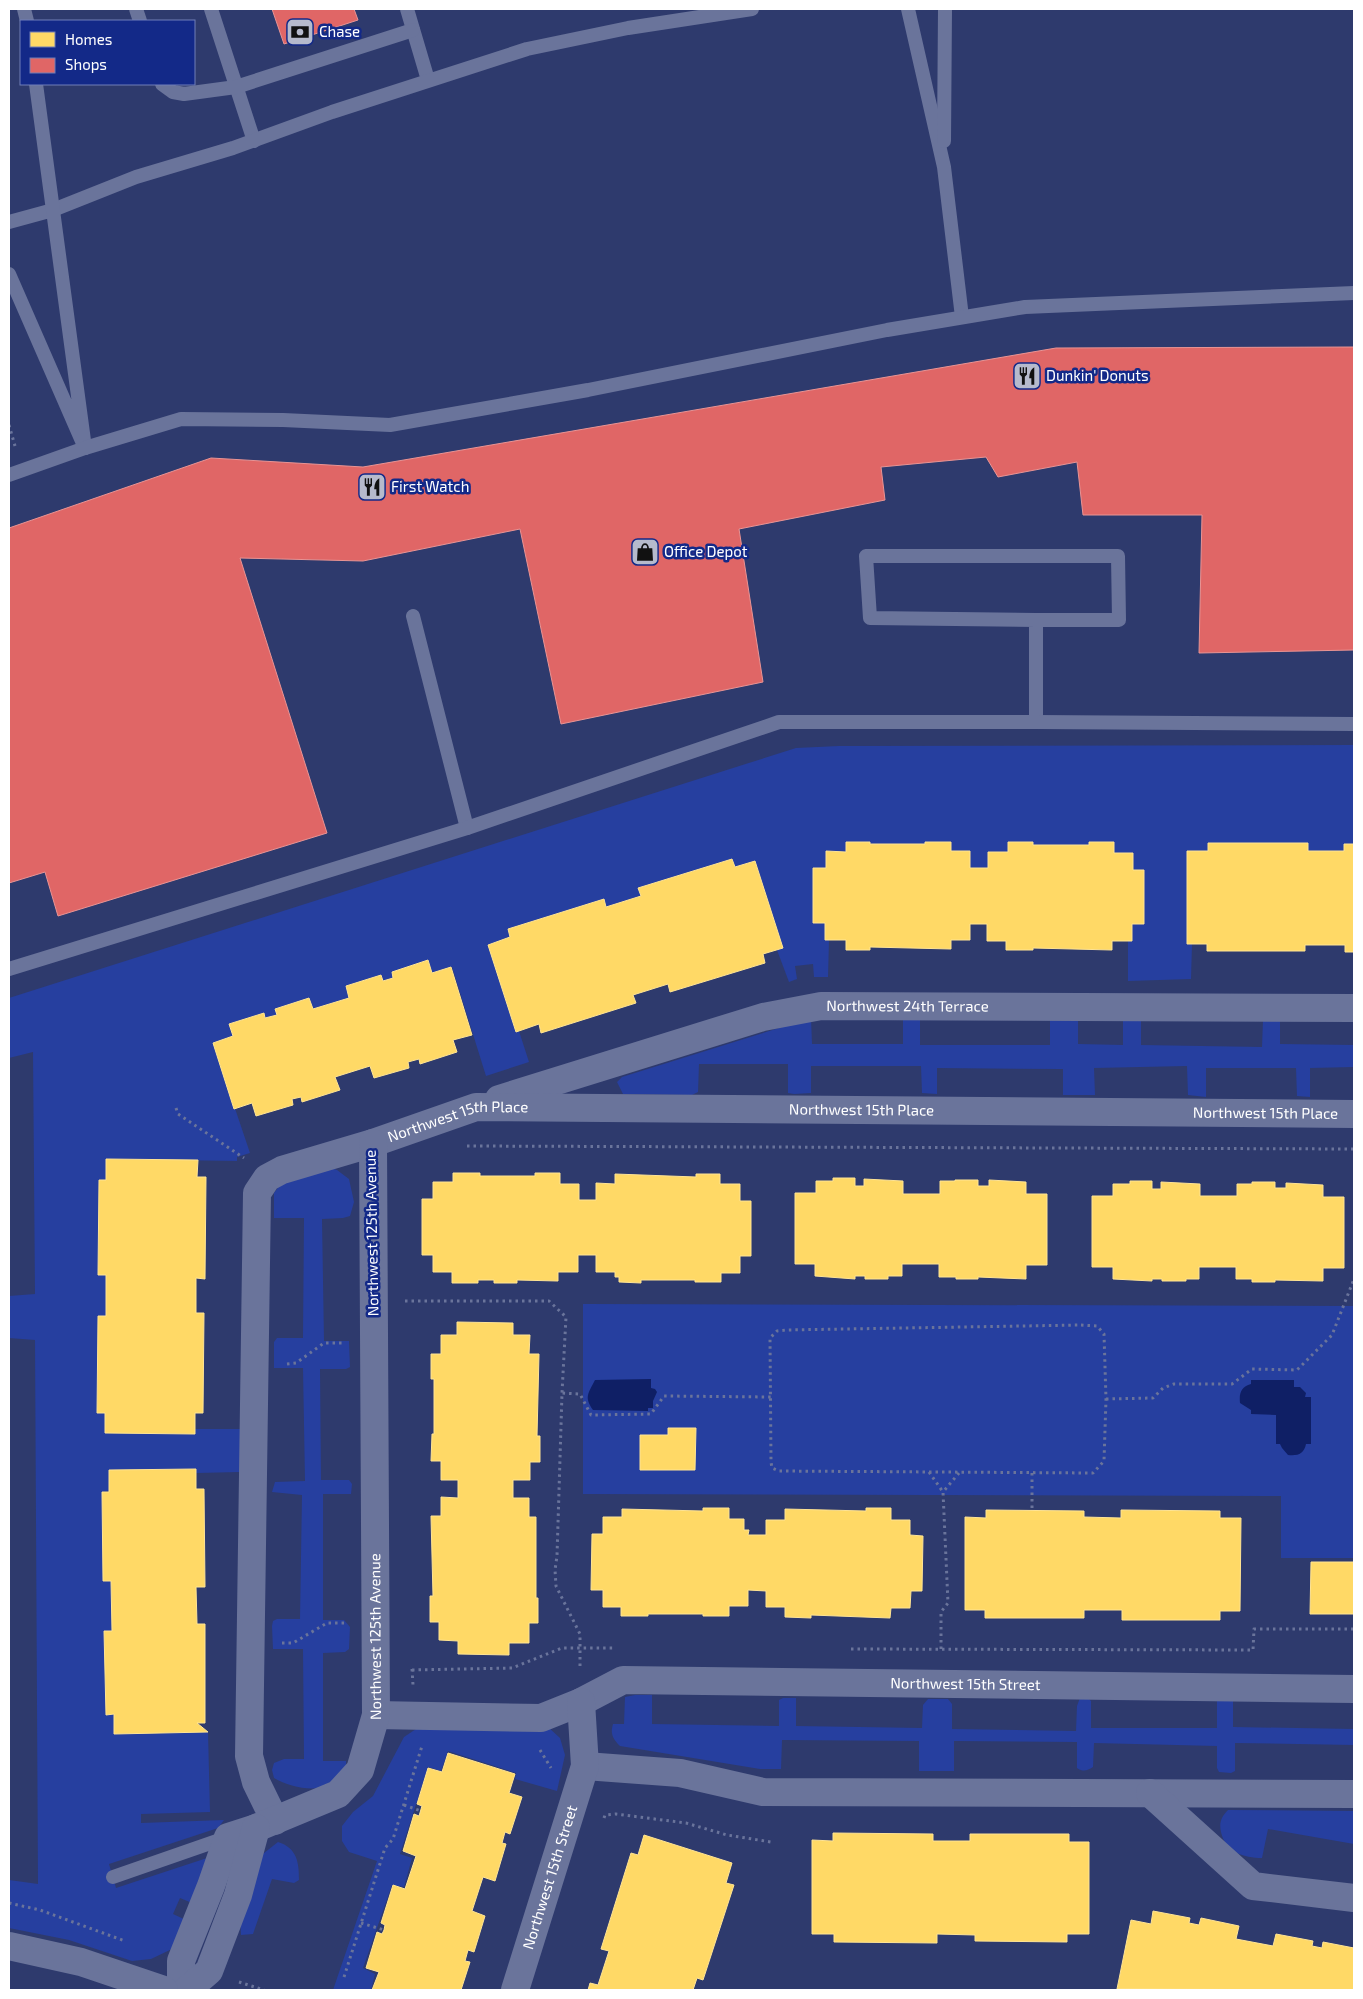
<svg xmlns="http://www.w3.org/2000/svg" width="1363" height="1999" viewBox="0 0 1363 1999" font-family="'Exo 2',sans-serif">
<rect width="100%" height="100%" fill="#2e3a6d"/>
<!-- green -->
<g fill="#263f9f">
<path d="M 1354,745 L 1354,844 L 1344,844 L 1344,851 L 1308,851 L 1307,843 L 1209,843 L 1208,851 L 1187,852 L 1187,943 L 1192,944 L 1191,979 L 1128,981 L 1128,941 L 1132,941 L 1132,924 L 1144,924 L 1144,870 L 1133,870 L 1133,853 L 1114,853 L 1113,842 L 1089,842 L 1089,845 L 1033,845 L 1008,842 L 1008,852 L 988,852 L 988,868 L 970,868 L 970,852 L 951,851 L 951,842 L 926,842 L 925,844 L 870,844 L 870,842 L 846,842 L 846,852 L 826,852 L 826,868 L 813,868 L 813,923 L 825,923 L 829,940 L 828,977 L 814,977 L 813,964 L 795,966 L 797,979 L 789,982 L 777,950 L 782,948 L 755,861 L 735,867 L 732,859 L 639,888 L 641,896 L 606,907 L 604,899 L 508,929 L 510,937 L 489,945 L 516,1031 L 519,1031 L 529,1062 L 486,1076 L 452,967 L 432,973 L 428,960 L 392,972 L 393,978 L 383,981 L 381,975 L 346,986 L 349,998 L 313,1009 L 309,998 L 277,1015 L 265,1018 L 263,1013 L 229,1024 L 233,1036 L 213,1043 L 250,1153 L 237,1157 L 237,1161 L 107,1159 L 106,1180 L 99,1180 L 98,1275 L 106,1275 L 106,1316 L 98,1316 L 97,1412 L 105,1413 L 105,1433 L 194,1434 L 195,1429 L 240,1429 L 240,1472 L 196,1473 L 102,1492 L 103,1581 L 111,1581 L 112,1631 L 104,1631 L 106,1714 L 114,1714 L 114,1734 L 208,1732 L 210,1812 L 141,1814 L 141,1823 L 224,1820 L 218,1828 L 109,1864 L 116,1888 L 207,1858 L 192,1903 L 180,1898 L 173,1914 L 186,1920 L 174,1948 L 151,1959 L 132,1961 L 69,1940 L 9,1928 L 9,1880 L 38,1884 L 35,1340 L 9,1338 L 9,1296 L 35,1294 L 33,1052 L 9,1058 L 9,998 L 796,748 L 839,746 Z"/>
<path d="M 1078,1017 L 1078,1044 L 1123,1045 L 1123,1017 L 1141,1018 L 1141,1045 L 1262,1047 L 1263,1020 L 1280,1020 L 1280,1044 L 1354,1045 L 1354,1067 L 1310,1068 L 1310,1097 L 1297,1096 L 1296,1068 L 1206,1068 L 1206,1097 L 1188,1095 L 1187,1066 L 1094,1068 L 1095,1095 L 1063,1095 L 1063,1069 L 937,1068 L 937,1094 L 922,1093 L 921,1066 L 811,1066 L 811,1093 L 794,1094 L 788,1093 L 788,1064 L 699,1064 L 698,1092 L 692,1095 L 623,1094 L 617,1082 L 622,1077 L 811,1018 L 812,1044 L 903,1044 L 903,1018 L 920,1018 L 920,1045 L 1050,1045 L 1050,1019 Z"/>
<path d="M 322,1165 L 337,1170 L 349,1179 L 354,1202 L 350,1216 L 343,1218 L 322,1219 L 324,1341 L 349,1341 L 350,1367 L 346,1369 L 320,1369 L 321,1480 L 349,1480 L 352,1484 L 351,1494 L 323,1494 L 323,1620 L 344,1620 L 350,1627 L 349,1649 L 345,1652 L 323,1653 L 323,1761 L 346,1761 L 346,1771 C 339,1776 331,1784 324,1787 C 308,1791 288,1786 274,1778 L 272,1770 L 274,1763 L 284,1759 L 304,1759 L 303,1649 L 273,1649 L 272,1626 L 273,1621 L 277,1619 L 300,1619 L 302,1495 L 272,1492 L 275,1482 L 305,1481 L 303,1368 L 274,1368 L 274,1342 L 277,1338 L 303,1338 L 304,1218 L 274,1218 L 274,1193 L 286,1177 Z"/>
<path d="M 583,1304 L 1354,1306 L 1354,1558 L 1281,1558 L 1281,1496 L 583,1494 Z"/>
<path d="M 1233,1693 L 1233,1727 L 1354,1729 L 1354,1745 L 1235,1743 L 1235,1771 L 1231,1773 L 1219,1772 L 1217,1768 L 1217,1746 L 1094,1743 L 1093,1767 C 1087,1771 1083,1772 1077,1768 L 1077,1742 L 954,1741 L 954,1771 L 919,1771 L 919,1741 L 782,1740 L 781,1769 L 760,1769 L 620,1746 C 613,1739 610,1734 613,1724 L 624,1724 L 625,1697 L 635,1695 L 652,1695 L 652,1724 L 779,1726 L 779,1700 L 783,1698 L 796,1698 L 796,1726 L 922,1728 L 923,1705 L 928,1699 L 948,1699 L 952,1704 L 952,1729 L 1076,1731 L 1077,1706 L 1081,1695 L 1085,1695 L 1091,1701 L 1091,1728 L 1217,1728 L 1217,1701 Z"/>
<path d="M 548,1727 L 560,1738 L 565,1755 L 557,1791 L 515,1779 L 516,1773 L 448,1751 L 441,1771 L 428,1767 L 400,1854 L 412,1858 L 404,1887 L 392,1885 L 363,1968 L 375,1974 L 371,1990 L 333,1990 L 377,1861 L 349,1852 L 342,1841 L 342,1826 L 353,1812 L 373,1796 L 404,1737 L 416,1729 Z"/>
<path d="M 1228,1810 L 1354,1811 L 1354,1844 L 1268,1829 L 1262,1858 C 1244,1858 1225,1852 1221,1832 C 1219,1823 1221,1817 1228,1810 Z"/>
<path d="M 278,1842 C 297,1848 299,1862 299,1880 L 294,1883 L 272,1879 L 253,1934 L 241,1935 L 240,1917 L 259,1857 Z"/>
</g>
<!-- water -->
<g fill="#0f1f65">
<path d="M 651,1379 L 651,1388 L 655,1389 L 657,1392 L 653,1401 L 653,1408 L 648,1408 L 648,1411 L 593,1410 C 584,1397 588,1394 595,1380 Z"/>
<path d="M 1251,1380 L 1294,1380 L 1294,1387 L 1300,1387 L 1306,1393 L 1305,1397 L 1311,1397 L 1311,1444 L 1306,1444 C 1304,1454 1298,1456 1288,1455 L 1282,1448 L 1280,1444 L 1276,1444 L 1276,1415 L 1251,1414 L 1251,1410 L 1240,1403 C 1239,1393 1241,1387 1251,1384 Z"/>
</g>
<!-- homes -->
<g fill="#ffd966" stroke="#ffe494">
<path d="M 846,842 L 870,842 L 870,844 L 925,844 L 925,842 L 951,842 L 951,851 L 970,851 L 970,868 L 988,868 L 988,852 L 1008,852 L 1008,842 L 1033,842 L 1033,845 L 1089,845 L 1089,842 L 1114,842 L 1114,853 L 1133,853 L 1133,870 L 1144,870 L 1144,924 L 1132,924 L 1132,941 L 1112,941 L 1112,950 L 1033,948 L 1033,950 L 1006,950 L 1006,941 L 987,941 L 987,924 L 970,924 L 970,940 L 951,940 L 951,949 L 870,947 L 870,950 L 846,950 L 846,940 L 825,940 L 825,923 L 813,923 L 813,868 L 826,868 L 826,851 L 846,852 Z"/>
<path d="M 1208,843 L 1308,843 L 1308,851 L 1344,851 L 1344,844 L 1354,844 L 1354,952 L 1345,952 L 1345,945 L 1305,945 L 1305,951 L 1207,951 L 1207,944 L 1187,944 L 1187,851 L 1208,851 Z"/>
<path d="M 732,859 L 735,867 L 755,861 L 783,948 L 763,954 L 765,963 L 670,992 L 668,984 L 633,995 L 636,1003 L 541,1033 L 539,1024 L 516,1032 L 488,945 L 510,937 L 508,929 L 604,899 L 606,907 L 641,896 L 638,888 Z"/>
<path d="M 428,960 L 432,973 L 451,967 L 472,1035 L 453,1040 L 457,1052 L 420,1064 L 419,1059 L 408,1062 L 409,1068 L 374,1078 L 370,1066 L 335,1077 L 340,1090 L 302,1102 L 301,1097 L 292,1099 L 293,1105 L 256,1116 L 252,1103 L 234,1109 L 213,1043 L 233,1036 L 229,1024 L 264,1013 L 265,1018 L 277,1015 L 275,1009 L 309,998 L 313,1009 L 349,998 L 346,986 L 381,975 L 383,981 L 393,978 L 392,972 Z"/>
<path d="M 106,1159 L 198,1160 L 197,1177 L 206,1177 L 205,1279 L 196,1278 L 196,1313 L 204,1313 L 203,1413 L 195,1413 L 195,1434 L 105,1433 L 105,1413 L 97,1413 L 98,1316 L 106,1316 L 106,1275 L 98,1275 L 99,1180 L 106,1180 Z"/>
<path d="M 453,1173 L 480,1173 L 480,1176 L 535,1176 L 535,1173 L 560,1173 L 560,1184 L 579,1184 L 579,1200 L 596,1200 L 596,1183 L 615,1184 L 615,1174 L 696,1177 L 696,1174 L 720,1174 L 720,1184 L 740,1184 L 740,1201 L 751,1201 L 751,1256 L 740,1256 L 740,1273 L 721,1273 L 721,1282 L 695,1282 L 695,1280 L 641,1280 L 641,1283 L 619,1282 L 619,1277 L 615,1277 L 615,1272 L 596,1272 L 596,1255 L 578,1255 L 578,1272 L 558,1272 L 558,1281 L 517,1280 L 517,1283 L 494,1283 L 494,1280 L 478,1280 L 478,1283 L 452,1283 L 452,1272 L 433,1272 L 433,1255 L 422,1255 L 422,1199 L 433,1199 L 433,1182 L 453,1182 Z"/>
<path d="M 833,1178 L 855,1178 L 855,1186 L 864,1186 L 864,1179 L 903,1181 L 903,1194 L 940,1194 L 940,1181 L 955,1181 L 955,1180 L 978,1180 L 978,1186 L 989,1186 L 989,1180 L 1026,1182 L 1026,1194 L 1047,1194 L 1047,1265 L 1026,1265 L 1026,1279 L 978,1277 L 978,1279 L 956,1279 L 956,1277 L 939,1277 L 939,1264 L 902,1264 L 902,1276 L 888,1276 L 888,1279 L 865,1279 L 865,1276 L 855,1276 L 855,1279 L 815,1276 L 815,1264 L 795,1264 L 795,1193 L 816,1193 L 816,1181 L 833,1181 Z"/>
<path d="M 1130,1181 L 1152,1181 L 1152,1189 L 1161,1189 L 1161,1182 L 1200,1184 L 1200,1196 L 1237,1196 L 1237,1184 L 1252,1184 L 1252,1182 L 1275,1182 L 1275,1188 L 1286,1188 L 1286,1183 L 1323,1185 L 1323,1197 L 1344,1197 L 1344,1268 L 1323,1268 L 1323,1281 L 1275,1280 L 1275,1282 L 1252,1282 L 1252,1279 L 1236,1279 L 1236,1267 L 1199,1267 L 1199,1279 L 1186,1279 L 1186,1281 L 1162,1281 L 1162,1279 L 1152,1279 L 1152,1281 L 1113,1279 L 1113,1267 L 1092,1267 L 1092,1196 L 1113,1196 L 1113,1184 L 1130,1184 Z"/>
<path d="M 457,1322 L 513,1323 L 513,1335 L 530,1335 L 529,1354 L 539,1354 L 537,1436 L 540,1436 L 540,1462 L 530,1462 L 530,1480 L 513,1480 L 513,1498 L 529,1498 L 529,1517 L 536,1517 L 536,1598 L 538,1598 L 538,1623 L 529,1623 L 529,1643 L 509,1643 L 509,1655 L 458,1654 L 458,1641 L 439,1640 L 439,1622 L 430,1622 L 430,1596 L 433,1596 L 431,1516 L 441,1516 L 441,1497 L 458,1498 L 458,1480 L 441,1480 L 441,1461 L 431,1461 L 432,1434 L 434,1434 L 434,1379 L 431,1379 L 431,1354 L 441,1354 L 441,1335 L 457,1335 Z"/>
<path d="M 668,1428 L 696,1428 L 695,1470 L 640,1470 L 640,1435 L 668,1435 Z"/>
<path d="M 196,1469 L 196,1489 L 204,1489 L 205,1587 L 196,1587 L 197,1624 L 205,1624 L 205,1723 L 197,1723 L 208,1732 L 114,1734 L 114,1714 L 106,1715 L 104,1631 L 112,1631 L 111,1581 L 103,1581 L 102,1492 L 109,1492 L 109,1470 Z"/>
<path d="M 703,1508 L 729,1508 L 729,1519 L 744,1519 L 744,1530 L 749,1530 L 748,1535 L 766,1535 L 766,1520 L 785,1520 L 785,1509 L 866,1511 L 866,1508 L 891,1508 L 891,1520 L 910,1520 L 910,1535 L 923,1536 L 922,1591 L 911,1591 L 910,1608 L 891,1608 L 890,1618 L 811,1615 L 811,1618 L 785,1617 L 785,1607 L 766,1607 L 766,1591 L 748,1590 L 748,1606 L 729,1606 L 729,1616 L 703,1616 L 703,1614 L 648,1614 L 648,1616 L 621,1616 L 621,1607 L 603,1607 L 603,1590 L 591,1590 L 592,1534 L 603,1534 L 603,1517 L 622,1517 L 622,1509 L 703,1511 Z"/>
<path d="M 986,1510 L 1084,1511 L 1084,1517 L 1121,1518 L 1121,1510 L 1220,1511 L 1220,1518 L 1241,1518 L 1240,1611 L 1220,1611 L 1220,1620 L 1122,1620 L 1122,1610 L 1084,1610 L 1084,1618 L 985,1618 L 985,1610 L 965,1610 L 965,1517 L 986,1518 Z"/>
<path d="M 1311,1562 L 1354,1562 L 1354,1614 L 1310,1614 Z"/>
<path d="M 448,1753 L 515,1774 L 509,1793 L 522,1797 L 510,1834 L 505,1832 L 502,1843 L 506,1844 L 495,1881 L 483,1877 L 472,1911 L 485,1916 L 474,1952 L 468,1950 L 465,1961 L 470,1962 L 461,1990 L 372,1990 L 379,1972 L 366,1968 L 377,1932 L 382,1934 L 384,1930 L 385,1925 L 381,1923 L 393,1885 L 405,1889 L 416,1856 L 403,1851 L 414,1814 L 419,1816 L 422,1806 L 417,1804 L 428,1768 L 442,1772 Z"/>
<path d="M 833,1833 L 933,1834 L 933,1841 L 970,1841 L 970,1834 L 1069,1834 L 1069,1842 L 1089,1842 L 1089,1934 L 1067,1934 L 1067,1942 L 975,1941 L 975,1935 L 937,1934 L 937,1943 L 834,1942 L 834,1934 L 812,1934 L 812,1840 L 833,1841 Z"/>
<path d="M 644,1835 L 732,1863 L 726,1883 L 734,1885 L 703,1980 L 697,1978 L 693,1990 L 588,1990 L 590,1983 L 598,1985 L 609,1951 L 601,1949 L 631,1853 L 638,1855 Z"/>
<path d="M 1153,1911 L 1190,1918 L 1189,1923 L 1199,1925 L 1201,1918 L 1239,1926 L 1236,1939 L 1273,1946 L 1276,1934 L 1313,1941 L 1312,1946 L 1322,1948 L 1323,1942 L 1354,1948 L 1354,1990 L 1117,1989 L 1131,1920 L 1151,1924 Z"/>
</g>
<!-- shops -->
<g fill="#e06666" stroke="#e99494">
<path d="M 272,9 L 354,9 L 358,20 L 284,44 Z"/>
<path d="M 1354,347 L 1354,650 L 1199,653 L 1202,515 L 1083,515 L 1077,462 L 998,477 L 986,457 L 881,467 L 885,500 L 739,529 L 763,682 L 561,724 L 520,529 L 363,561 L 240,558 L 327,833 L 58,916 L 45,872 L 9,883 L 9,528 L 211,458 L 363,467 L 1056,348 Z"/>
</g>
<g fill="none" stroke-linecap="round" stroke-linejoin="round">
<!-- path -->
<g stroke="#6a749b" stroke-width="3" stroke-dasharray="2.5 4" stroke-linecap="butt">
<path d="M 9,425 L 15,446"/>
<path d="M 176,1108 L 178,1114 L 244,1158"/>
<path d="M 467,1146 L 1354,1149"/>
<path d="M 405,1301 L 549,1301 L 566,1317 L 562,1393"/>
<path d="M 1081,1325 L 1097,1326 L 1104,1334 L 1106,1399 L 1104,1461 L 1093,1473 L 779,1471 L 772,1468 L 771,1462 L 770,1338 L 777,1331 L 786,1330 Z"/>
<path d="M 287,1364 L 296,1363 L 324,1343 L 343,1343"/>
<path d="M 1106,1399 L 1153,1398 L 1163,1388 L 1174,1384 L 1232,1384 L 1252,1369 L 1297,1370 L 1332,1335 L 1354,1279"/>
<path d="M 929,1472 L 943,1492"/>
<path d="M 1032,1473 L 1032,1511"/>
<path d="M 282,1643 L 293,1643 L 327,1623 L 346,1623"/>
<path d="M 851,1649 L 1253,1650 L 1254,1629 L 1354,1629"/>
<path d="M 941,1649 L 941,1612 L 948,1603 L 943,1492 L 959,1473"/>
<path d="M 580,1666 L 580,1634 L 556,1586 L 555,1570 L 557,1556 L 562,1393 L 580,1394 L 591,1415 L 651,1414 L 664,1396 L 771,1397"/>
<path d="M 412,1669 L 413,1685"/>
<path d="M 412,1670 L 512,1668 L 562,1648 L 615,1648"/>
<path d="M 540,1750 L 551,1768"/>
<path d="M 404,1805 L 421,1811"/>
<path d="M 604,1818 L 605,1815 L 616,1814 L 686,1823 L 727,1835 L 771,1842"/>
<path d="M 9,1903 L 40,1910 L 125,1941"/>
<path d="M 361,1923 L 384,1930"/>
<path d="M 344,1977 L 385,1848 L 393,1839 L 422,1746"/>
<path d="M 239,1982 L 264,1990"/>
</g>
<!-- service -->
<g stroke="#6a749b" stroke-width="14">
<path d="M 24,9 L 27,21"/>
<path d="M 136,9 L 140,21"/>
<path d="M 211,9 L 254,141"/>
<path d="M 407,9 L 428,80"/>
<path d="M 908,9 L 944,167 L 962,317"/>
<path d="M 162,84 L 173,92 L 184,94 L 236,87 L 413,30"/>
<path d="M 944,141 L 945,9"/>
<path d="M 9,222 L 53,210 L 136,177 L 233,148 L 332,112 L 527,49 L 628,28 L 752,9"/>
<path d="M 9,274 L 85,448 L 36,84"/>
<path d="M 9,475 L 85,448 L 181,419 L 283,420 L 390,425 L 588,390 L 887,330 L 1025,307 L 1354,293"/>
<path d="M 413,616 L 467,828"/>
<path d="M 1036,722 L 1036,620 L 870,618 L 866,556 L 1118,556 L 1119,620 L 1036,620"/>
<path d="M 9,969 L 467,828 L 779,722 L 1036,722 L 1354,724"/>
<path d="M 113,1877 L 228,1837"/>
</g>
<!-- minor -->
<g stroke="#6a749b" stroke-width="28">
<path id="s1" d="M 499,1099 L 763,1017 L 821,1006 L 1354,1008"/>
<path id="s2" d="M 376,1715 L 541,1718 L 581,1702 L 623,1680 L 1354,1689"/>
<path d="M 585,1766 L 680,1773 L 763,1792 L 1354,1794"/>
<path d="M 1150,1793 L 1253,1886 L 1354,1898"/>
<path id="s3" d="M 275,1821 L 256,1782 L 249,1756 L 257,1193 L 267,1178 L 282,1170 L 373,1143 L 476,1107 L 1354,1114"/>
<path id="s4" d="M 181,1990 L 181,1961 L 211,1886 L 228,1837 L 256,1828 L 338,1794 L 360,1770 L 376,1715 L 373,1143"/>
<path d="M 187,1990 L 209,1971 L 238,1895 L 256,1828"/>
<path id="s5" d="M 515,1990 L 585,1766 L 581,1702"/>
</g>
<!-- tertiary -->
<path stroke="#6a749b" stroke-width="28" d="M 9,1946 L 81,1962 L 164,1990"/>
</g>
<!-- icons -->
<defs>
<symbol id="bank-square" viewBox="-11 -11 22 22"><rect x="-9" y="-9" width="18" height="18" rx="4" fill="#b6bacc" stroke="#132988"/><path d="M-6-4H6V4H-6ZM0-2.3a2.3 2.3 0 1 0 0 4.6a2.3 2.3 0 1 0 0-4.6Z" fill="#111"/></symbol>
<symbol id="restaurant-square" viewBox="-11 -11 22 22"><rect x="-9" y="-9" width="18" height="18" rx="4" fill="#b6bacc" stroke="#132988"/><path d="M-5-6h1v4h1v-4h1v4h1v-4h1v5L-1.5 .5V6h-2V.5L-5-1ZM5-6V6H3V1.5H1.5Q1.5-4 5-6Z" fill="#111"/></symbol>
<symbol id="shop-square" viewBox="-11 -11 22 22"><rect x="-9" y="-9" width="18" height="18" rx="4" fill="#b6bacc" stroke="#132988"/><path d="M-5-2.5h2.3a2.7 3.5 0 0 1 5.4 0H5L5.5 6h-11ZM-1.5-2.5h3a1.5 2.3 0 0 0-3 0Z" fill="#111"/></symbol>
</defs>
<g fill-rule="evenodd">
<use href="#bank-square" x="284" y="16" width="32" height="32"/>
<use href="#restaurant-square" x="1011" y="360" width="32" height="32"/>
<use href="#restaurant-square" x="356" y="471" width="32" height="32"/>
<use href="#shop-square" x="629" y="536" width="32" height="32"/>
</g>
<g text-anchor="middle" stroke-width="5" stroke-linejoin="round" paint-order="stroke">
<!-- poi labels -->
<g font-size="15" fill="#fff" stroke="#132988" text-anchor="start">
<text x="319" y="37">Chase</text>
<text x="1046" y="381">Dunkin' Donuts</text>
<text x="391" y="492">First Watch</text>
<text x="664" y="557">Office Depot</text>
</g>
<!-- street labels -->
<g font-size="15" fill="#fff" stroke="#132988">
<text dy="5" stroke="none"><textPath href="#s1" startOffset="422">Northwest 24th Terrace</textPath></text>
<text dy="5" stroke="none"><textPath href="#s3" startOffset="1258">Northwest 15th Place</textPath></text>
<text dy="5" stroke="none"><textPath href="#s3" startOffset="1662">Northwest 15th Place</textPath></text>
<text dy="5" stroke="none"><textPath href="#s3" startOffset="852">Northwest 15th Place</textPath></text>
<text transform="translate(372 1233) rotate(-91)" y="5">Northwest 125th Avenue</text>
<text dy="5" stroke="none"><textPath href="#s4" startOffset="448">Northwest 125th Avenue</textPath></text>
<text dy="5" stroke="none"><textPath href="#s2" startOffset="598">Northwest 15th Street</textPath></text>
<text dy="5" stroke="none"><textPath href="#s5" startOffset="118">Northwest 15th Street</textPath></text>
</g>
</g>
<!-- border -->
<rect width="1363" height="1999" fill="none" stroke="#ffffff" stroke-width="20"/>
<!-- legend -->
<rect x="20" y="20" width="175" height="65" fill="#132988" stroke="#717fb8"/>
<rect x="30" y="32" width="25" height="15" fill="#ffd966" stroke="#717fb8"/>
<text x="65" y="45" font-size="15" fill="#ffffff">Homes</text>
<rect x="30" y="58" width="25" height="15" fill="#e06666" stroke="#717fb8"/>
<text x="65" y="70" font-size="15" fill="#ffffff">Shops</text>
</svg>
